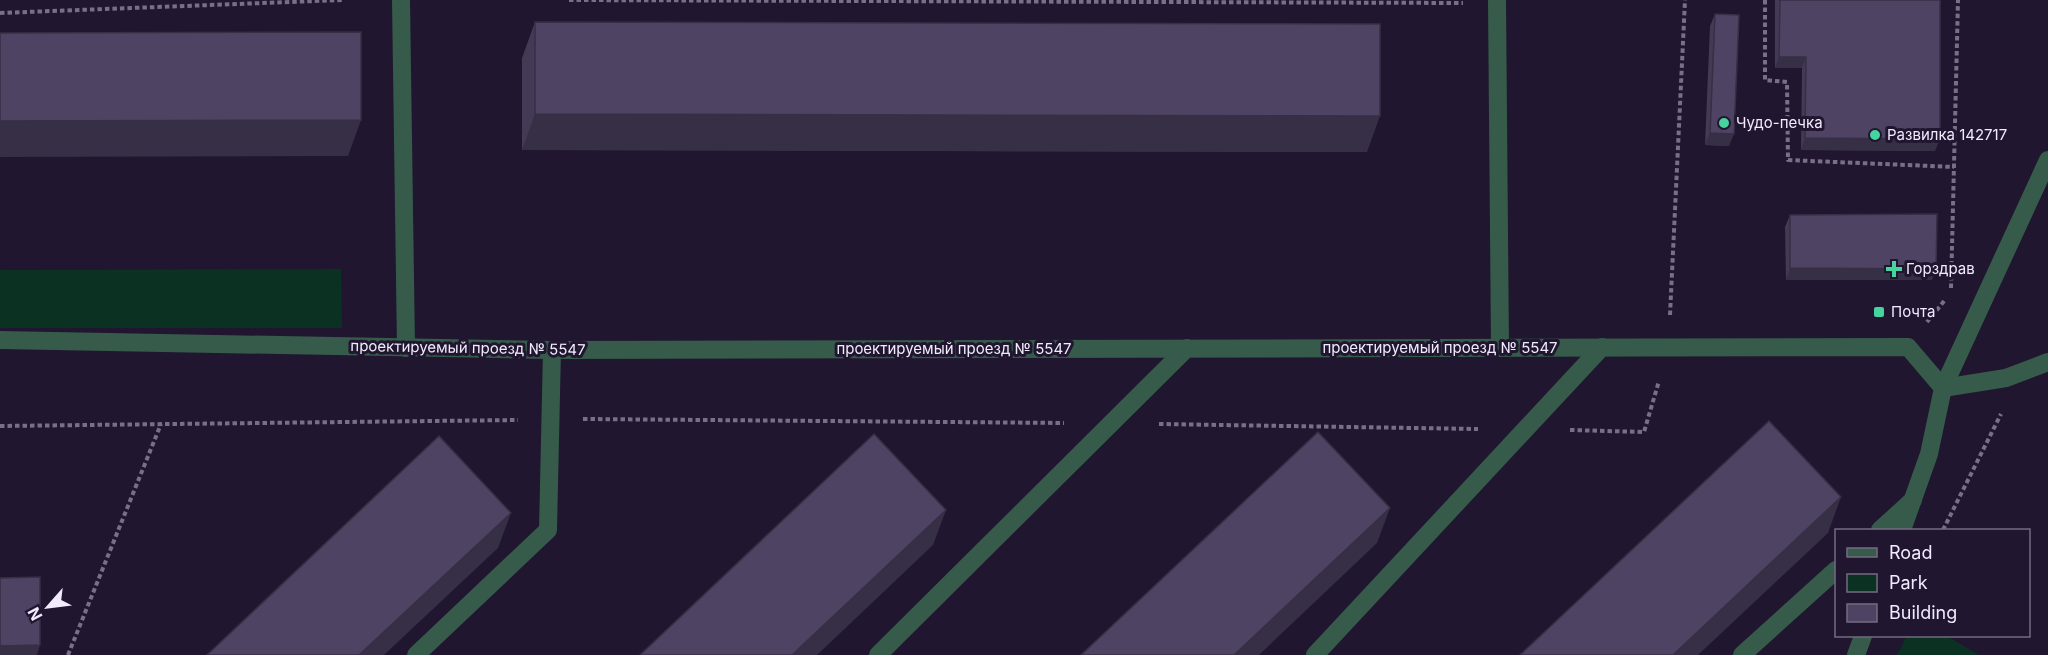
<svg xmlns="http://www.w3.org/2000/svg" width="2048" height="655" viewBox="0 0 2048 655" font-family="Inter,sans-serif">
<rect width="100%" height="100%" fill="#20162f"/>
<!-- green -->
<g fill="#0b3122">
<path d="M 341,269 L 342,328 L 0,328 L 0,270 Z"/>
<path d="M 1907,636 L 1947,636 L 1979,655 L 1897,655 Z"/>
</g>
<g fill="none" stroke-linecap="round" stroke-linejoin="round">
<!-- path -->
<g stroke="#787086" stroke-width="4" stroke-dasharray="4.5 3" stroke-linecap="butt">
<path d="M 569,0 L 1463,3"/>
<path d="M 1765,0 L 1765,80 L 1787,82 L 1788,160 L 1954,167"/>
<path d="M 0,13 L 342,0"/>
<path d="M 1951,288 L 1958,0"/>
<path d="M 1670,315 L 1685,0"/>
<path d="M 1927,322 L 1945,300"/>
<path d="M 583,419 L 1064,423"/>
<path d="M 1159,424 L 1478,429"/>
<path d="M 0,426 L 518,420"/>
<path d="M 1570,430 L 1644,432 L 1659,381"/>
<path d="M 1943,530 L 2001,414"/>
<path d="M 68,655 L 161,424"/>
</g>
<!-- lane -->
<g stroke="#365b4a" stroke-width="18">
<path d="M 401,0 L 406,348"/>
<path d="M 1497,0 L 1500,348"/>
<path d="M 1943,388 L 2048,160"/>
<path d="M 1943,388 L 2006,378 L 2048,362"/>
<path d="M 1880,530 L 1913,500"/>
<path d="M 416,655 L 548,530 L 552,350"/>
<path d="M 878,655 L 1187,348"/>
<path d="M 1315,655 L 1602,347"/>
<path d="M 1742,655 L 1836,570"/>
</g>
<!-- street -->
<g stroke="#365b4a" stroke-width="18">
<path d="M 0,340 L 552,350 L 1908,347 L 1943,388 L 1929,454 L 1902,530"/>
<path d="M 1856,655 L 1863,636"/>
</g>
</g>
<!-- wall -->
<g fill="#443a55">
<path d="M 1775,0 L 1940,0 L 1935,151 L 1801,150 L 1802,68 L 1775,68 Z"/>
<path d="M 1715,14 L 1729,146 L 1705,145 L 1710,26 Z"/>
<path d="M 535,22 L 1367,152 L 522,150 L 522,58 Z"/>
<path d="M 1790,215 L 1932,280 L 1786,280 L 1785,227 Z"/>
</g>
<!-- shaded-wall -->
<g fill="#372f45">
<path d="M 1779,57 L 1806,57 L 1802,68 L 1775,68 Z"/>
<path d="M 535,114 L 1380,116 L 1367,152 L 522,150 Z"/>
<path d="M 361,120 L 348,156 L 0,157 L 0,121 Z"/>
<path d="M 1710,133 L 1734,134 L 1729,146 L 1705,145 Z"/>
<path d="M 1805,138 L 1940,139 L 1935,151 L 1801,150 Z"/>
<path d="M 1790,268 L 1936,269 L 1932,280 L 1786,280 Z"/>
<path d="M 1841,497 L 1828,533 L 1698,655 L 1673,655 Z"/>
<path d="M 1390,508 L 1377,543 L 1259,655 L 1234,655 Z"/>
<path d="M 946,510 L 933,545 L 817,655 L 792,655 Z"/>
<path d="M 511,513 L 498,548 L 384,655 L 359,655 Z"/>
<path d="M 40,645 L 37,655 L 0,655 L 0,646 Z"/>
</g>
<!-- building -->
<g fill="#4f4363" stroke="#372f45" stroke-width="1.5">
<path d="M 1780,0 L 1940,0 L 1940,139 L 1805,138 L 1806,57 L 1779,57 Z"/>
<path d="M 1715,14 L 1739,15 L 1734,134 L 1710,133 Z"/>
<path d="M 535,22 L 1380,24 L 1380,116 L 535,114 Z"/>
<path d="M 361,32 L 361,120 L 0,121 L 0,33 Z"/>
<path d="M 1937,214 L 1936,269 L 1790,268 L 1790,215 Z"/>
<path d="M 1769,421 L 1841,497 L 1673,655 L 1520,655 Z"/>
<path d="M 1318,432 L 1390,508 L 1234,655 L 1081,655 Z"/>
<path d="M 874,434 L 946,510 L 792,655 L 640,655 Z"/>
<path d="M 439,436 L 511,513 L 359,655 L 207,655 Z"/>
<path d="M 40,577 L 40,645 L 0,646 L 0,578 Z"/>
</g>
<!-- markers -->
<g fill="#45d49f" stroke="#20162f" stroke-width="2">
<circle cx="1724" cy="123" r="6"/>
<circle cx="1875" cy="135" r="6"/>
<path d="M1891 260h6v6h6v6h-6v6h-6v-6h-6v-6h6z"/>
<rect x="1873" y="306" width="12" height="12" rx="3"/>
</g>
<g text-anchor="middle" stroke-width="6" stroke-linejoin="round" paint-order="stroke">
<!-- poi labels -->
<g font-size="15" fill="#f1ebfd" stroke="#20162f" text-anchor="start">
<text x="1736" y="128">Чудо-печка</text>
<text x="1887" y="140">Развилка 142717</text>
<text x="1906" y="274">Горздрав</text>
<text x="1891" y="317">Почта</text>
</g>
<!-- street labels -->
<g font-size="15" fill="#f1ebfd" stroke="#20162f">
<text transform="translate(468 348) rotate(1)" y="5">проектируемый проезд № 5547</text>
<text x="1440" y="353">проектируемый проезд № 5547</text>
<text x="954" y="354">проектируемый проезд № 5547</text>
</g>
</g>
<!-- legend -->
<rect x="1835" y="529" width="195" height="108" fill="#20162f" stroke="#746b81" stroke-width="1.5"/>
<rect x="1847" y="548" width="30" height="9" fill="#365b4a" stroke="#746b81" stroke-width="1.5"/>
<text x="1889" y="559" font-size="18" fill="#f1ebfd">Road</text>
<rect x="1847" y="574" width="30" height="18" fill="#0b3122" stroke="#746b81" stroke-width="1.5"/>
<text x="1889" y="589" font-size="18" fill="#f1ebfd">Park</text>
<rect x="1847" y="604" width="30" height="18" fill="#4f4363" stroke="#746b81" stroke-width="1.5"/>
<text x="1889" y="619" font-size="18" fill="#f1ebfd">Building</text>
<!-- north arrow -->
<g transform="translate(48 607) rotate(242)" stroke="#20162f" stroke-width="4.5" paint-order="stroke">
<path d="M0-4.5L10 22L0 15L-10 22Z" fill="#f1ebfd"/>
<text y="-9" font-size="16" font-weight="bold" text-anchor="middle" fill="#f1ebfd">N</text>
</g>
</svg>
